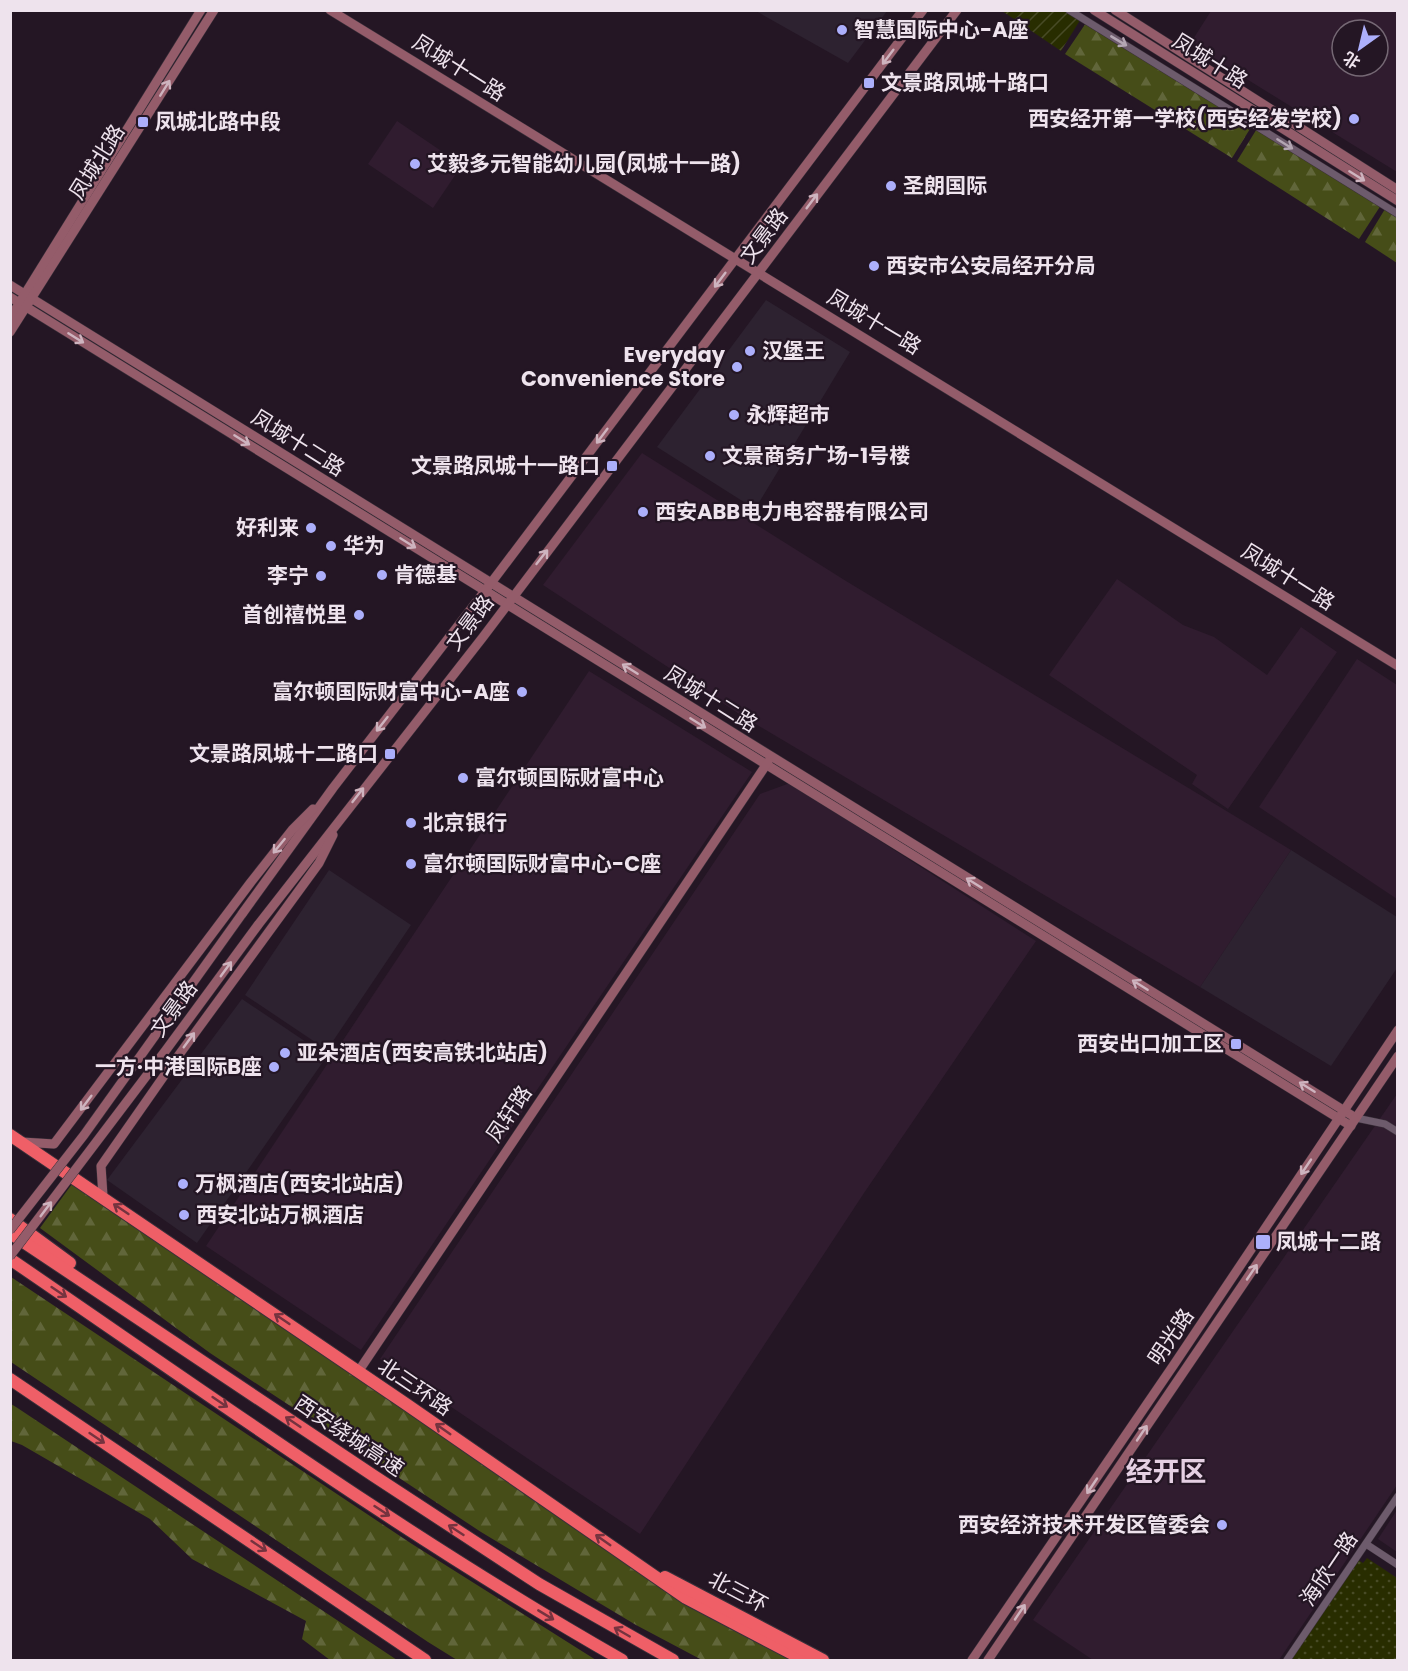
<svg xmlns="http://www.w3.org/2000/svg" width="1408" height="1671" viewBox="0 0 1408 1671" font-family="Poppins,'Noto Sans SC',sans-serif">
<defs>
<pattern id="grass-dots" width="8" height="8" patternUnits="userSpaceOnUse" patternTransform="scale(1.5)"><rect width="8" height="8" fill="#282d00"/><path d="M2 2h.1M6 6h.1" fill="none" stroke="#484b26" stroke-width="1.8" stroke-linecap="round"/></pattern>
<pattern id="forest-firs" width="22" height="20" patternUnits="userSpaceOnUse" patternTransform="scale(1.5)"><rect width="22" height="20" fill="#464d18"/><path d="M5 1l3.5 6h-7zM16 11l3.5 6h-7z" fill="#61663a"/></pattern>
<pattern id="garden-furrows" width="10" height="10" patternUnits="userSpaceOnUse" patternTransform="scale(1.5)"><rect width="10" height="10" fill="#282d00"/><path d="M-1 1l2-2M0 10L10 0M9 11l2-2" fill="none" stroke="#484b26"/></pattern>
</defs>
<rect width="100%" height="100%" fill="#241624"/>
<!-- commercial -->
<g fill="#2d2230">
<path d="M 756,11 L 887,10 L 887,11 L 848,63 Z"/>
<path d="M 766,300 L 850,352 L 755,509 L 657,447 Z"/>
<path d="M 1291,850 L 1397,917 L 1397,968 L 1331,1066 L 1200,987 Z"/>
<path d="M 329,870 L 411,925 L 327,1050 L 245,995 Z"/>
<path d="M 242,999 L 327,1056 L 197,1243 L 107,1180 Z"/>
</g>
<!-- built -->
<g fill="#301c2f" fill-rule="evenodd">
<path d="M 1211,11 L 1397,11 L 1397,172 L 1190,44 ZM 1342,30 L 1378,30 L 1378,66 L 1342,66 Z"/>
<path d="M 397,121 L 462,165 L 433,208 L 368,164 Z"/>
<path d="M 642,453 L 846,581 L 1291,850 L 1200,987 L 747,719 L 543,585 Z"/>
<path d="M 1117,579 L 1183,625 L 1214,637 L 1267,675 L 1301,627 L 1337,652 L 1228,809 L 1192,784 L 1197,775 L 1049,675 Z"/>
<path d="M 1357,659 L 1397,685 L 1397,899 L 1259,807 Z"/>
<path d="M 589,671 L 752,772 L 361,1350 L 206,1246 Z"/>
<path d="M 790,783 L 1036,941 L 864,1193 L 640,1534 L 380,1359 L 760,794 Z"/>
<path d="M 1397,1094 L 1397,1485 L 1279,1660 L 1093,1660 L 1033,1620 Z"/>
<path d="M 1397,1510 L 1397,1552 L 1378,1539 Z"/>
</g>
<!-- grass -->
<path fill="url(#grass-dots)" d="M 1367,1558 L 1397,1578 L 1397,1660 L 1291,1660 L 1357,1559 L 1363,1563 Z"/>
<!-- forest -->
<g fill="url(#forest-firs)">
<path d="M 1088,20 L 1253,124 L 1232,158 L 1065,54 Z"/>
<path d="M 1258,127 L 1381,205 L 1359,239 L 1237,161 Z"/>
<path d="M 1385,209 L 1397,216 L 1397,263 L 1365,242 Z"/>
<path d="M 72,1184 L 571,1521 L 800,1660 L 702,1660 L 636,1625 L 481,1532 L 210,1353 L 40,1228 Z"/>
<path d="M 11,1277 L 412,1544 L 596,1660 L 457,1660 L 428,1642 L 11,1362 Z"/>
<path d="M 11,1404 L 16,1407 L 397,1660 L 330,1660 L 302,1639 L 306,1621 L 192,1559 L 150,1519 L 22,1445 L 11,1441 Z"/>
</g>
<!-- garden -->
<path fill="url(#garden-furrows)" d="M 1002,11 L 1069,11 L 1082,17 L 1061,51 Z"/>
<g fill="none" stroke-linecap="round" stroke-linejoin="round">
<defs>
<g id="street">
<path d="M 1069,10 L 1398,214"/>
<path d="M 1356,1118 L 1385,1124 L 1398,1132"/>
<path d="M 1366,1544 L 1398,1565"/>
<path d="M 1287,1660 L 1398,1496"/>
</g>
<g id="secondary">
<path d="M 330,10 L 1398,666"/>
<path d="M 1094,10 L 1398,201"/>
<path d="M 1115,10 L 1398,190"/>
<path d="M 10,285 C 459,562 907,842 1356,1118"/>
<path d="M 10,297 L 1351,1126"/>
<path d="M 10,318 L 201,10"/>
<path d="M 10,332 L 214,10"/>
<path d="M 242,914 L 333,788 L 491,583 L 923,10"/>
<path d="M 258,925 L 483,637 L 957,10"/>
<path d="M 22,1142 L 54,1144 L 251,882 L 292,830 L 313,809"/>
<path d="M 103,1196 L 101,1166 L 173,1063 L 319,863 L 333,835"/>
<path d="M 358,1372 L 768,762"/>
<path d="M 972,1660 L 1175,1363 L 1398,1030"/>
<path d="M 988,1660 L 1398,1056"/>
</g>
<g id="highway">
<path d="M 10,1135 L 406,1404 L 686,1598 L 804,1660"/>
<path d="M 10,1219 L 70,1263"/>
<path d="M 10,1233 L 374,1476 L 539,1584 L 673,1660"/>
<path d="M 10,1259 C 212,1397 411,1540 622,1660"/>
<path d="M 10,1379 L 425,1660"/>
<path d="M 665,1577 L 823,1660"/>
</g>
</defs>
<!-- street casing -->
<use href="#street" stroke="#3a303a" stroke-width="8"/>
<!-- secondary casing -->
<use href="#secondary" stroke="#3a303a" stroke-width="10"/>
<!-- highway casing -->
<use href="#highway" stroke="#3a303a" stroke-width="14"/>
<!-- street -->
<use href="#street" stroke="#6d5b6c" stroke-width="7"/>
<!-- secondary -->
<use href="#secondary" stroke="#945c6a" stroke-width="9"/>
<!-- highway -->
<use href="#highway" stroke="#ef5f67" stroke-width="12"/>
<defs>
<g id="secondary-bridge">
<path d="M 10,1230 L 84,1135 L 242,914"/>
<path d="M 10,1256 L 166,1050 L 258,925"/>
</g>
</defs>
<!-- secondary-bridge casing -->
<use href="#secondary-bridge" stroke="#3a303a" stroke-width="10" stroke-linecap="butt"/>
<!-- secondary-bridge -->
<use href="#secondary-bridge" stroke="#945c6a" stroke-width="9"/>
</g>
<!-- one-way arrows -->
<defs><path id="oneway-shaft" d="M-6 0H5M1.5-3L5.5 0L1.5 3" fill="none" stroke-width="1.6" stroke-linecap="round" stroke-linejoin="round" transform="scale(1.5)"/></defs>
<g stroke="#b4a6b3">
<use href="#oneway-shaft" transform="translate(1119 41) rotate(31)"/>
<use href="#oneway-shaft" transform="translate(1285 144) rotate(32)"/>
</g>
<g stroke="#ceb4bf">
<use href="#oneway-shaft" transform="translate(888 57) rotate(127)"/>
<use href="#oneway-shaft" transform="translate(165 88) rotate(-58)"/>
<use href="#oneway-shaft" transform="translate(1357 176) rotate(32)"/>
<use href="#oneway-shaft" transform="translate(812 201) rotate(-53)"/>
<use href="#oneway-shaft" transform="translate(720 280) rotate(127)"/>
<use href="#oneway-shaft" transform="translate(76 338) rotate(32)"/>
<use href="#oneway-shaft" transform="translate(602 436) rotate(127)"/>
<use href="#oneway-shaft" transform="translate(242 440) rotate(32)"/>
<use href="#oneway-shaft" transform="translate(408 543) rotate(32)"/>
<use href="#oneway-shaft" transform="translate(542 557) rotate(-52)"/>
<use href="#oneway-shaft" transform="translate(630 669) rotate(-148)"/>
<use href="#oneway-shaft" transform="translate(698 723) rotate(32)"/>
<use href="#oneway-shaft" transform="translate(382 724) rotate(128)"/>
<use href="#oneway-shaft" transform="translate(358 795) rotate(-52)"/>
<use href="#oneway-shaft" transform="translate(279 846) rotate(129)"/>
<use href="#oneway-shaft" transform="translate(974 883) rotate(-148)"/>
<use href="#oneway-shaft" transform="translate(226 969) rotate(-54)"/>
<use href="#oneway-shaft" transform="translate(1140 985) rotate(-148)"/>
<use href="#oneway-shaft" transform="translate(189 1040) rotate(-54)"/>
<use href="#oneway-shaft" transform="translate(1307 1087) rotate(-148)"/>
<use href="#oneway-shaft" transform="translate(86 1103) rotate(127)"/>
<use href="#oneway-shaft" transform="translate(1306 1167) rotate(124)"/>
<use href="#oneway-shaft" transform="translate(46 1209) rotate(-53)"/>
<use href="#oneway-shaft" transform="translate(1252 1272) rotate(-56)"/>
<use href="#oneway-shaft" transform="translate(1142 1433) rotate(-56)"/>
<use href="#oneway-shaft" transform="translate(1092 1486) rotate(124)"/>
<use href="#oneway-shaft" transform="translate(1020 1612) rotate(-56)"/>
</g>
<g stroke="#75333f">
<use href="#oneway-shaft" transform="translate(121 1209) rotate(-146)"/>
<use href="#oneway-shaft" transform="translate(59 1292) rotate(34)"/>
<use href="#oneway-shaft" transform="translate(282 1319) rotate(-146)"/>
<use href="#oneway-shaft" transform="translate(220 1402) rotate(34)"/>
<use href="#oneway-shaft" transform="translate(293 1422) rotate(-146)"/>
<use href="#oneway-shaft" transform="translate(443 1429) rotate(-145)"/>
<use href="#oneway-shaft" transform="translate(97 1438) rotate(34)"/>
<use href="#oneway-shaft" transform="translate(382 1511) rotate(33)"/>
<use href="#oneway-shaft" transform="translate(456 1530) rotate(-147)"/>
<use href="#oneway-shaft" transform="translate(603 1540) rotate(-145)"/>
<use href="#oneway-shaft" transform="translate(259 1546) rotate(34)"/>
<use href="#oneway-shaft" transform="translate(546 1615) rotate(31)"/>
<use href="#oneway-shaft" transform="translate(622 1632) rotate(-150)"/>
</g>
<!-- markers -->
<g fill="#acaffb" stroke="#241624" stroke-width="2">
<circle cx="842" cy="30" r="6"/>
<rect x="863" y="77" width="12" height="12" rx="3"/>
<circle cx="1354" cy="119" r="6"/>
<rect x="137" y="116" width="12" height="12" rx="3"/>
<circle cx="415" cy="164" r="6"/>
<circle cx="891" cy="186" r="6"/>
<circle cx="874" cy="266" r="6"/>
<circle cx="750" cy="351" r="6"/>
<circle cx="737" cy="367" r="6"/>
<circle cx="734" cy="415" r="6"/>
<circle cx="710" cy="456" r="6"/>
<rect x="606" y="460" width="12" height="12" rx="3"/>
<circle cx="643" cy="512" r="6"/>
<circle cx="311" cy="528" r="6"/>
<circle cx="331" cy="546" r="6"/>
<circle cx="382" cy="575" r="6"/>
<circle cx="321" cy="576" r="6"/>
<circle cx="359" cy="615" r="6"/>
<circle cx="522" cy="692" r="6"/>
<rect x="384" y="748" width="12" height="12" rx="3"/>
<circle cx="463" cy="778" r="6"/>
<circle cx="411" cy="823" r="6"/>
<circle cx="411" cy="864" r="6"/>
<rect x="1230" y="1038" width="12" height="12" rx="3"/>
<circle cx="285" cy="1053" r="6"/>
<circle cx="274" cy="1067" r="6"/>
<circle cx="183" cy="1184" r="6"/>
<circle cx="184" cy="1215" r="6"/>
<rect x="1255" y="1234" width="16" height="16" rx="3"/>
<circle cx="1222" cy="1525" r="6"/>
</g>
<g text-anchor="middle" stroke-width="4.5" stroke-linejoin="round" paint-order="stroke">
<!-- poi labels -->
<g font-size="21" font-weight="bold" fill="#eee3ed" stroke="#241624" text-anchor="start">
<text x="854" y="37">智慧国际中心-A座</text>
<text x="881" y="90">文景路凤城十路口</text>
<text x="1342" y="126" text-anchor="end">西安经开第一学校(西安经发学校)</text>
<text x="155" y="129">凤城北路中段</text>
<text x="427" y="171">艾毅多元智能幼儿园(凤城十一路)</text>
<text x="903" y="193">圣朗国际</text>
<text x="886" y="273">西安市公安局经开分局</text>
<text x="762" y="358">汉堡王</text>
<text x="725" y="362" text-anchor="end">Everyday<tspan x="725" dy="24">Convenience Store</tspan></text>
<text x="746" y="422">永辉超市</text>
<text x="722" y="463">文景商务广场-1号楼</text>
<text x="600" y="473" text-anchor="end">文景路凤城十一路口</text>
<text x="655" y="519">西安ABB电力电容器有限公司</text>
<text x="299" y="535" text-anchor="end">好利来</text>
<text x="343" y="553">华为</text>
<text x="394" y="582">肯德基</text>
<text x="309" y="583" text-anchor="end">李宁</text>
<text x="347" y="622" text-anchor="end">首创禧悦里</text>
<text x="510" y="699" text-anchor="end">富尔顿国际财富中心-A座</text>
<text x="378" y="761" text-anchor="end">文景路凤城十二路口</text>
<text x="475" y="785">富尔顿国际财富中心</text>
<text x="423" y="830">北京银行</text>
<text x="423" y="871">富尔顿国际财富中心-C座</text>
<text x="1224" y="1051" text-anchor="end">西安出口加工区</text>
<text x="297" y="1060">亚朵酒店(西安高铁北站店)</text>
<text x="262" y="1074" text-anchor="end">一方·中港国际B座</text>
<text x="195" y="1191">万枫酒店(西安北站店)</text>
<text x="196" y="1222">西安北站万枫酒店</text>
<text x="1276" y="1249">凤城十二路</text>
<text x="1210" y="1532" text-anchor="end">西安经济技术开发区管委会</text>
</g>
<!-- street labels -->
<g font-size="21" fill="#eee3ed" stroke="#241624">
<text transform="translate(1210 61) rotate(32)" y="7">凤城十路</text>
<text transform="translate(459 68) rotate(32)" y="7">凤城十一路</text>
<text transform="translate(97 162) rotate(-58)" y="7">凤城北路</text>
<text transform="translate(764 236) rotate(-53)" y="7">文景路</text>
<text transform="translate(874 322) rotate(31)" y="7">凤城十一路</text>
<text transform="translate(298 443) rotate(32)" y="7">凤城十二路</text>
<text transform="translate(1288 577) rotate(32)" y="7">凤城十一路</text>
<text transform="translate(470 623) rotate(-53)" y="7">文景路</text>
<text transform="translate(711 699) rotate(32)" y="7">凤城十二路</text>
<text transform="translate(174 1009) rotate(-54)" y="7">文景路</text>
<text transform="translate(509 1114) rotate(-56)" y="7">凤轩路</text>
<text transform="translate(1171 1337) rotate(-56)" y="7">明光路</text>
<text transform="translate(415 1387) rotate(34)" y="7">北三环路</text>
<text transform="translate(349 1436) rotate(34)" y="7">西安绕城高速</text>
<text transform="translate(1329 1569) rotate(-56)" y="7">海欣一路</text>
<text transform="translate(738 1592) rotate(28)" y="7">北三环</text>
</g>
<!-- district labels -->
<g font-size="27" font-weight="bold" fill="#e5d0e3" stroke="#241624">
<text x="1166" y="1481">经开区</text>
</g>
</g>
<!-- border -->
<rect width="1408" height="1671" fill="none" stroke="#eee3ed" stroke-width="24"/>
<!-- north arrow -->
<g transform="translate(1360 48) rotate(214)"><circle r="28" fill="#241624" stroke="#756874" stroke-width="1.5"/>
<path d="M0-4.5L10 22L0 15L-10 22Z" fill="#acaffb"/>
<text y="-9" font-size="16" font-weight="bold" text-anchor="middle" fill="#eee3ed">北</text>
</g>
</svg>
